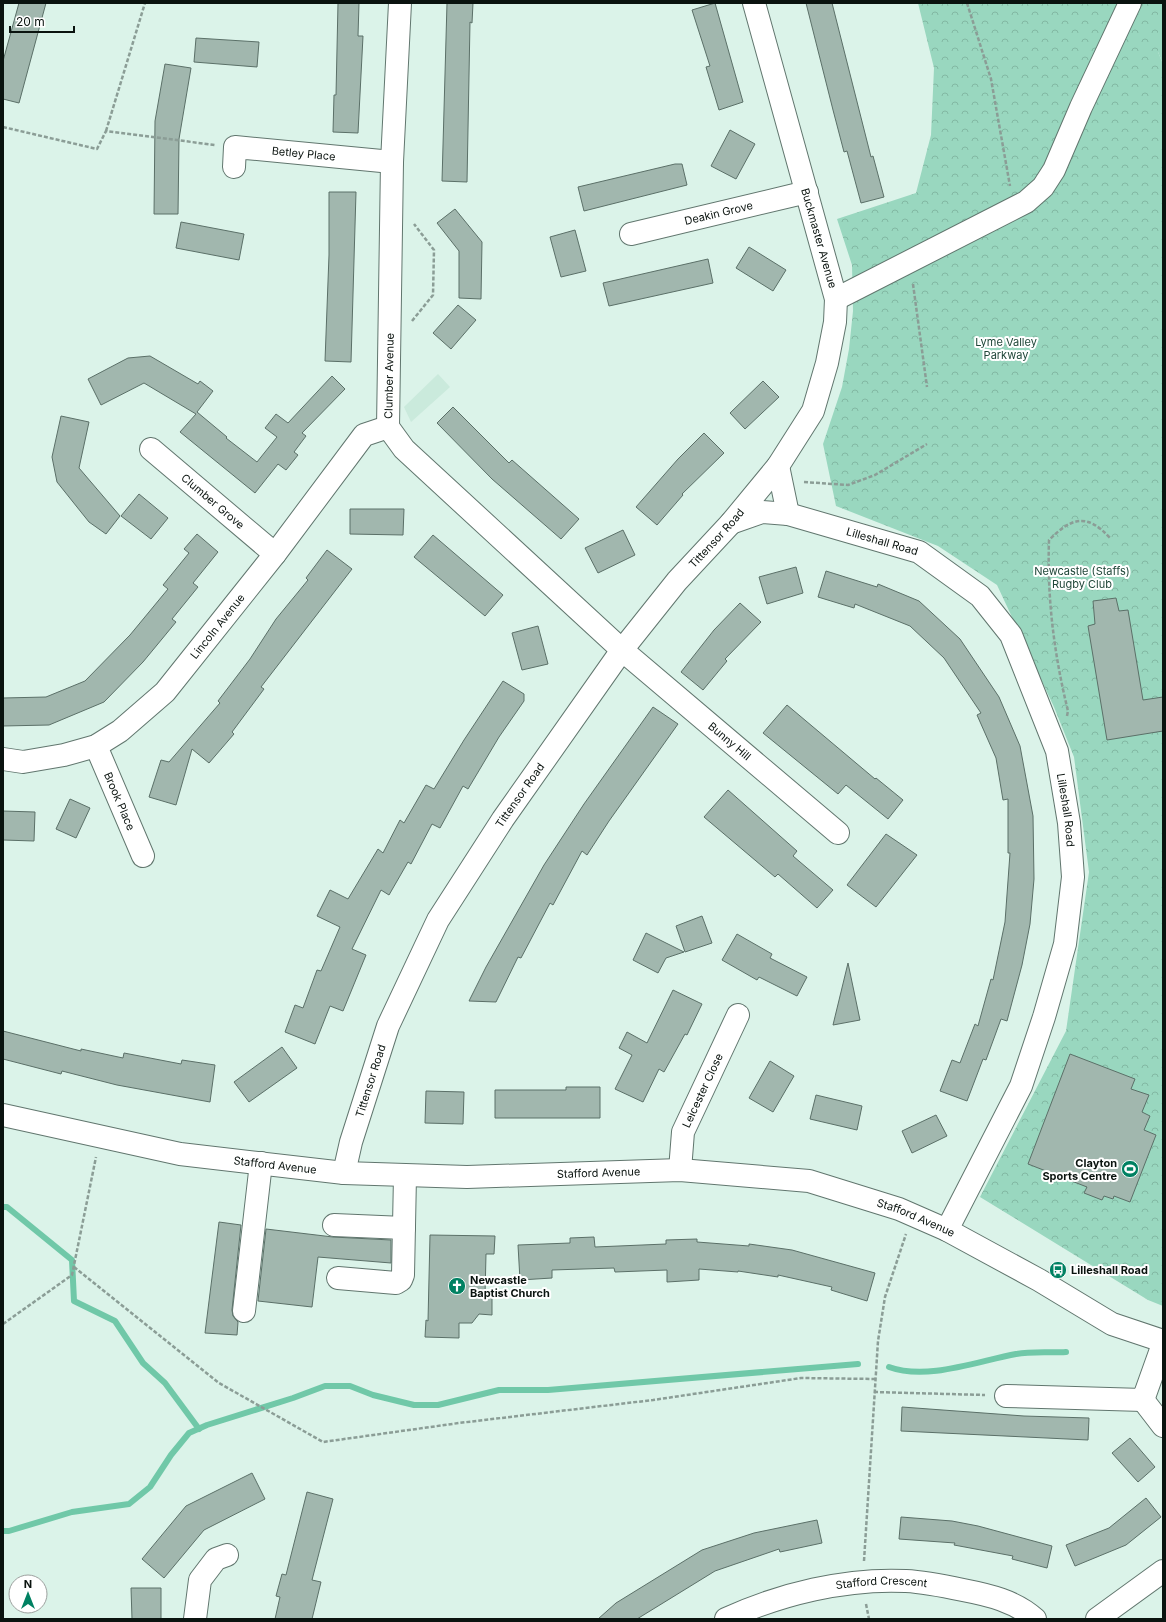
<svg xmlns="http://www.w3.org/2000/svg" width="1166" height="1622" viewBox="0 0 1166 1622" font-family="Inter,sans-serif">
<defs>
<pattern id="park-crowns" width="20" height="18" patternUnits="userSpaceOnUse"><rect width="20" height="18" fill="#99d7bf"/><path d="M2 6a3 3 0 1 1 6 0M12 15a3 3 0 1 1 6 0" fill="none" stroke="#82b8a3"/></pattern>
</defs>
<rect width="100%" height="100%" fill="#dbf3e9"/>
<!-- built -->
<path fill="#caeadc" d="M 438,374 L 450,387 L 411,422 L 404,407 Z"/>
<!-- park -->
<path fill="url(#park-crowns)" d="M 918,3 L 1158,3 L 1158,52 L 1163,64 L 1163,1306 L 1148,1300 L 980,1197 L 1066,1031 L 1089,872 L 1074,757 L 1054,707 L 997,585 L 938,546 L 836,506 L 823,444 L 842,387 L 849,349 L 853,311 L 852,265 L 837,219 L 916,193 L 931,135 L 934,68 Z"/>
<!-- pitch -->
<path fill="#99d7bf" d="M 1158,3 L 1163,3 L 1163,64 L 1158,52 Z"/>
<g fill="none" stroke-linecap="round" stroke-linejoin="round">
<!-- stream -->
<g stroke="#70c8a8" stroke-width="6">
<path d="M 3,1207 L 7,1207 L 72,1260 L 74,1301 L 115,1321 L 143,1363 L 165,1383 L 199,1429"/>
<path d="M 889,1367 C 927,1381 978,1361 1016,1354 C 1032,1351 1050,1353 1066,1352"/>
<path d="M 3,1531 L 9,1531 L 72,1512 L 129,1504 L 150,1487 L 171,1455 L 189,1433 L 207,1425 L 293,1398 L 325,1386 L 350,1386 L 373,1395 L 414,1405 L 438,1405 L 499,1390 L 548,1390 L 858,1364"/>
</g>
</g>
<!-- building -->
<g fill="#a1b7ae" stroke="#5b7068">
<path d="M 19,3 L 46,3 L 19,103 L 3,99 L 3,61 Z"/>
<path d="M 338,3 L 359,3 L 358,36 L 363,36 L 358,133 L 333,132 L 334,95 L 336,95 Z"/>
<path d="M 447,3 L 473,3 L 472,23 L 470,22 L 467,182 L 442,181 Z"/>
<path d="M 715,3 L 743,102 L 719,110 L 706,67 L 710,66 L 692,10 Z"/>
<path d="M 806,3 L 832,3 L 871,157 L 873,156 L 884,197 L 861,203 L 847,151 L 844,152 L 833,110 Z"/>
<path d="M 196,38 L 259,42 L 257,67 L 194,62 Z"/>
<path d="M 165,64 L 191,68 L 179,139 L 178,214 L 154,214 L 155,121 Z"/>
<path d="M 730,130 L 755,144 L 736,179 L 711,166 Z"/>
<path d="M 675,164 L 682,164 L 687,185 L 584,211 L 578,187 Z"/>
<path d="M 329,192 L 356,192 L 351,362 L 325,361 L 329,255 Z"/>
<path d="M 455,209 L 482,242 L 481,299 L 459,298 L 459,251 L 437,223 Z"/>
<path d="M 181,222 L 244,234 L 239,260 L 176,248 Z"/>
<path d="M 575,230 L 586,271 L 561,277 L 550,237 Z"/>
<path d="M 749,247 L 786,270 L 773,291 L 736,268 Z"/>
<path d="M 708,259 L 713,283 L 609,306 L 603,283 Z"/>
<path d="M 458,305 L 476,320 L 451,349 L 433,333 Z"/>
<path d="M 150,356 L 198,384 L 200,381 L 213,391 L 197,412 L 227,437 L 226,438 L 257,462 L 277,437 L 265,428 L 276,414 L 288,423 L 332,376 L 345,389 L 302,433 L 306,436 L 294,452 L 298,455 L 286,470 L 278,464 L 255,493 L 180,432 L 196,414 L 144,383 L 101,405 L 88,379 L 128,358 Z"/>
<path d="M 763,381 L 779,397 L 745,429 L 730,413 Z"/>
<path d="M 453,407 L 509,463 L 512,460 L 579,519 L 561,539 L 492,479 L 437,423 Z"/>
<path d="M 61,416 L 89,422 L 79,468 L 120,516 L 106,534 L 89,522 L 57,482 L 52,457 Z"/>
<path d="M 704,433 L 724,453 L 682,494 L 683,495 L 657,525 L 636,507 L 678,459 Z"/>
<path d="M 139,494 L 168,518 L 151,539 L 121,516 Z"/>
<path d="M 350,509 L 404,509 L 403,535 L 350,534 Z"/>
<path d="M 623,530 L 635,555 L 598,573 L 585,548 Z"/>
<path d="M 197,534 L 218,552 L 193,583 L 198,587 L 172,619 L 176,622 L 143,662 L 104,702 L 49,725 L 3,726 L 3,698 L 46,697 L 85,681 L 130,635 L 168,589 L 163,585 L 189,553 L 184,549 Z"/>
<path d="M 433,535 L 503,595 L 485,616 L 414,557 Z"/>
<path d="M 327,550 L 352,569 L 261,687 L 264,689 L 232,732 L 234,734 L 209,763 L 192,749 L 176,805 L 149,797 L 161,760 L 169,762 L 220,703 L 218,701 L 250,659 L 276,619 L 308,580 L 306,578 Z"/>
<path d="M 796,567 L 803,593 L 767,604 L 759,577 Z"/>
<path d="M 826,571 L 877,587 L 878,584 L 919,601 L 960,639 L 999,697 L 1020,746 L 1033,816 L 1034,879 L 1030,924 L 1022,965 L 1007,1021 L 1001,1019 L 986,1060 L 983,1059 L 967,1101 L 940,1091 L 952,1060 L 960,1063 L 975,1024 L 978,1026 L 991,979 L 993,980 L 1005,922 L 1010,853 L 1008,853 L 1008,799 L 1003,800 L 996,758 L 977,715 L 981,713 L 944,658 L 910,626 L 855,604 L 854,608 L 818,597 Z"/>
<path d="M 1116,598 L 1119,611 L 1128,610 L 1143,700 L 1163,697 L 1163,731 L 1107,740 L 1088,626 L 1095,624 L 1093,601 Z"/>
<path d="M 740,603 L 761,622 L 725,659 L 727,661 L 703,690 L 681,672 L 714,630 Z"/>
<path d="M 538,626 L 548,664 L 522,670 L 512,633 Z"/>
<path d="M 503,681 L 524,694 L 524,701 L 499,737 L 468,789 L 463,786 L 440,828 L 432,824 L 411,864 L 408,862 L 389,895 L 381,890 L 352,949 L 366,955 L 343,1011 L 330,1006 L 315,1044 L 285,1032 L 295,1005 L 303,1008 L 317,970 L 321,971 L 340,927 L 317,916 L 330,890 L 348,899 L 378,849 L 383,853 L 400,820 L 404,823 L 426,785 L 434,789 L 464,740 Z"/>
<path d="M 787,705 L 875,779 L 876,778 L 903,800 L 888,819 L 846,785 L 838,794 L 763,733 Z"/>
<path d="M 653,707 L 678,724 L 609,821 L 587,855 L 582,851 L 553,905 L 550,903 L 521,958 L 518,957 L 496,1002 L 469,1001 L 486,967 L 544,865 L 584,804 Z"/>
<path d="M 728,790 L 797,851 L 793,856 L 833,890 L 817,908 L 778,874 L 775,877 L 704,817 Z"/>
<path d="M 70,799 L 90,808 L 76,838 L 56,829 Z"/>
<path d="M 3,811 L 35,812 L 34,841 L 3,840 Z"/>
<path d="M 886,834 L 917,855 L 876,907 L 847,885 Z"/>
<path d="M 702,916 L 712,943 L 685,952 L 676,926 Z"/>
<path d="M 646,933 L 684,952 L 666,958 L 658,973 L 633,960 Z"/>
<path d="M 737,934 L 772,954 L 770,958 L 807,977 L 797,996 L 759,977 L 757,980 L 722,960 Z"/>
<path d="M 848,963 L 860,1020 L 833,1025 Z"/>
<path d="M 673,990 L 702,1004 L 687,1035 L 685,1034 L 664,1072 L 659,1069 L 643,1102 L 615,1089 L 632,1055 L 619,1048 L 627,1032 L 647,1043 Z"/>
<path d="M 3,1031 L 81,1051 L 81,1049 L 123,1058 L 124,1053 L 181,1064 L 182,1060 L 215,1065 L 210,1102 L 117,1085 L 62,1071 L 61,1074 L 3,1059 Z"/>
<path d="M 282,1047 L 297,1068 L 249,1102 L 234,1082 Z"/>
<path d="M 1070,1054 L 1135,1079 L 1131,1089 L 1149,1095 L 1142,1112 L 1150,1116 L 1144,1130 L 1156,1135 L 1130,1202 L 1114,1196 L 1113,1199 L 1104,1196 L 1102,1200 L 1084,1193 L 1087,1187 L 1028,1164 Z"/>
<path d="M 770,1061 L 794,1076 L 773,1112 L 749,1098 Z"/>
<path d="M 566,1087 L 600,1087 L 600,1118 L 495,1118 L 495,1090 L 566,1090 Z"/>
<path d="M 426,1091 L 464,1092 L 463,1124 L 425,1123 Z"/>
<path d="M 816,1095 L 862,1106 L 857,1130 L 810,1119 Z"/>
<path d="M 936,1115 L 947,1136 L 912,1153 L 902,1131 Z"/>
<path d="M 219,1222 L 241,1225 L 232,1310 L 233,1316 L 238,1322 L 237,1335 L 205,1333 Z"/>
<path d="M 266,1229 L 333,1237 L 391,1240 L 391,1263 L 318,1257 L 312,1307 L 258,1301 Z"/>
<path d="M 430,1235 L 495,1236 L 494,1254 L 486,1254 L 485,1296 L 492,1296 L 492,1315 L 479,1314 L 472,1323 L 459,1323 L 459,1338 L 425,1337 L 426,1320 L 428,1321 Z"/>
<path d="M 594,1237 L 595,1247 L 666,1244 L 666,1240 L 697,1239 L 697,1242 L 749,1246 L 749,1244 L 792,1250 L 875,1273 L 867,1301 L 831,1290 L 832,1287 L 778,1275 L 778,1277 L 738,1271 L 738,1272 L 699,1269 L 699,1280 L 667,1282 L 667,1270 L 615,1272 L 614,1268 L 552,1270 L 552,1278 L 520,1280 L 518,1245 L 570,1243 L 570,1238 Z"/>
<path d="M 902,1407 L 1024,1416 L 1089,1418 L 1088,1440 L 901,1431 Z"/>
<path d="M 1130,1438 L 1155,1467 L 1138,1482 L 1112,1453 Z"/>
<path d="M 252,1473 L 265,1499 L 204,1530 L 164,1578 L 142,1559 L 186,1506 Z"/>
<path d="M 307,1492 L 333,1499 L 312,1580 L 321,1582 L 312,1619 L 275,1619 L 280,1597 L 276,1596 L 282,1574 L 286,1575 Z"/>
<path d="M 1146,1498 L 1161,1517 L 1126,1545 L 1075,1566 L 1066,1545 L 1109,1528 Z"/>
<path d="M 901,1517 L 952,1521 L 978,1526 L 1052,1546 L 1047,1568 L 1012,1559 L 1013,1556 L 954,1545 L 955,1543 L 899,1539 Z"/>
<path d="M 817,1520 L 822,1543 L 780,1552 L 779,1549 L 715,1571 L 637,1619 L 598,1619 L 616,1603 L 702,1550 L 754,1533 Z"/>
<path d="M 131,1588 L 161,1588 L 161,1619 L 132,1619 Z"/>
</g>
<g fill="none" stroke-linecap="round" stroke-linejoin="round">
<defs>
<g id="minor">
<path id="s1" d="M 400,3 L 392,162 L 388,427 L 404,449 L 622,650 L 838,833"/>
<path id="s2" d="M 234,167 L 235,147 L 392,162"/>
<path id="s3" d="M 631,234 L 807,192"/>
<path d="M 836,299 L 1026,202 L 1043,187 L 1054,170 L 1081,107 L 1130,3"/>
<path id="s4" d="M 151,449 L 275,554"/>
<path d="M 778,466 L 788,514"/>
<path id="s5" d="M 731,523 L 762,512 L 788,514 L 919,552 L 980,596 L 1011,635 L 1057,751 L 1069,823 L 1073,877 L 1065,944 L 1044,1017 L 1021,1086 L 947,1230"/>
<path id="s6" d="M 96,746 L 143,856"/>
<path id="s7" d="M 3,759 L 23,762 L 64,755 L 96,746 L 120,731 L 165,692 L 275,554 L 364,435 L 388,427"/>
<path id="s8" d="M 3,1115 L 180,1154 L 344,1173 L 467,1177 L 680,1170 L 809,1181 L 899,1209 L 947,1230 L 1039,1280 L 1112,1324 L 1163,1341"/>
<path id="s9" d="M 680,1170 L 683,1132 L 738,1015"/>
<path id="s10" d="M 344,1173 L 351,1142 L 388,1026 L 438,920 L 503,819 L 622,650 L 677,581 L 731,523 L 778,466 L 813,411 L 827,363 L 835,322 L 836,299 L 754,3"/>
<path d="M 334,1225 L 404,1228"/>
<path d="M 338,1278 L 396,1283 L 401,1280 L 403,1275 L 405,1176"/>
<path d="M 244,1311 L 261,1163"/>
<path d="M 1006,1396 L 1143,1400 L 1163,1344"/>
<path d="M 1143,1400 L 1163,1426"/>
<path d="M 195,1619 L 200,1580 L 216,1559 L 227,1555"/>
<path id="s11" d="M 726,1619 C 780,1594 846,1578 906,1581 C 925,1582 944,1586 963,1590 C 989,1595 1015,1601 1035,1619"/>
<path d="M 1097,1619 L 1163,1571"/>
</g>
</defs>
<!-- minor casing -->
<use href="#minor" stroke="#61766e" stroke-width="24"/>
<!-- path -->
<g stroke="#8b9d96" stroke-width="2.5" stroke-dasharray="4 2" stroke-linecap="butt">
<path d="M 967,3 L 991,79 L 1010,186"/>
<path d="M 3,127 L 97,149 L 106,131 L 215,145"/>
<path d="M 106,131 L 145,3"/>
<path d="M 913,284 L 927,387"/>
<path d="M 412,321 L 433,295 L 434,250 L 414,224"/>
<path d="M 804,482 L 848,485 L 875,475 L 927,444"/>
<path d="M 1067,716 L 1068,711 C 1054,654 1047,598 1049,540 C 1072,517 1087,513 1110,538"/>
<path d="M 74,1267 L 219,1383 L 323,1442 L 459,1423 L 653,1400 L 801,1378 L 875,1379"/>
<path d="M 3,1324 L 72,1275 L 96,1157"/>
<path d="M 874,1392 L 985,1395"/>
<path d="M 864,1561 L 878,1341 L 885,1297 L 906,1234"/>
<path d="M 866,1604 L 869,1619"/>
</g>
<!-- minor -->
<use href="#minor" stroke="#fff" stroke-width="22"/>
</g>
<!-- icons -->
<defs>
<symbol id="stadium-disc" viewBox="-11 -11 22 22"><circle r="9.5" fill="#008162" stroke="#fff"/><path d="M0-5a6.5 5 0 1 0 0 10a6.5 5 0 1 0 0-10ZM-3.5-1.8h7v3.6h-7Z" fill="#fff"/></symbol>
<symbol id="bus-disc" viewBox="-11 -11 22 22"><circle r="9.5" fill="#008162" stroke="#fff"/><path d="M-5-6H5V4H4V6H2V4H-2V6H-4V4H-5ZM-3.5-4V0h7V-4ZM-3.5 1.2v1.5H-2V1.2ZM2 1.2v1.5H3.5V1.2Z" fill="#fff"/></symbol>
<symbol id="church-disc" viewBox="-11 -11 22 22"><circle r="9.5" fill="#008162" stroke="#fff"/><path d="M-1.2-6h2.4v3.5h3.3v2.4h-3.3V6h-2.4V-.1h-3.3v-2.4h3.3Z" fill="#fff"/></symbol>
</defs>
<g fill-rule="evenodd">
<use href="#stadium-disc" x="1120" y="1159" width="20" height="20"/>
<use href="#bus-disc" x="1048" y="1260" width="20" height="20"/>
<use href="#church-disc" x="447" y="1276" width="20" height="20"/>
</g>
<g text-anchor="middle" stroke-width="4" stroke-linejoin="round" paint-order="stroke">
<!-- street labels -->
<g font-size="11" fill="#0a130f" stroke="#fff">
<text dy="4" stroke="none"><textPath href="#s2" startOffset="89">Betley Place</textPath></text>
<text dy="4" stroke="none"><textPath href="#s3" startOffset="90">Deakin Grove</textPath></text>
<text transform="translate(819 238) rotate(74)" y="4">Buckmaster Avenue</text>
<text transform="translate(389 376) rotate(-89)" y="4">Clumber Avenue</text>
<text dy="4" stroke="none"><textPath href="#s4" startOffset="81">Clumber Grove</textPath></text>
<text dy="4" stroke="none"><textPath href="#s10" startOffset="744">Tittensor Road</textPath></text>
<text dy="4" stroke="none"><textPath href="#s5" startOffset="157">Lilleshall Road</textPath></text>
<text dy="4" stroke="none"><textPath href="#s7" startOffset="267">Lincoln Avenue</textPath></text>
<text dy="4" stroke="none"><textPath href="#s1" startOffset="889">Bunny Hill</textPath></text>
<text dy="4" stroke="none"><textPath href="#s10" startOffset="420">Tittensor Road</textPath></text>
<text dy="4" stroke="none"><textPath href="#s6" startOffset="60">Brook Place</textPath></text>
<text dy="4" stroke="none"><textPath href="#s5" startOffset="505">Lilleshall Road</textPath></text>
<text dy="4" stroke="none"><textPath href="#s10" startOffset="96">Tittensor Road</textPath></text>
<text dy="4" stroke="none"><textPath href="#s9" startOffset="84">Leicester Close</textPath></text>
<text dy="4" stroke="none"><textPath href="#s8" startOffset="277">Stafford Avenue</textPath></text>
<text dy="4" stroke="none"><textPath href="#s8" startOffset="601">Stafford Avenue</textPath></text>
<text dy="4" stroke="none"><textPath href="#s8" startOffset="925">Stafford Avenue</textPath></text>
<text dy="4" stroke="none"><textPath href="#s11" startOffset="161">Stafford Crescent</textPath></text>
</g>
<!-- park labels -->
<g font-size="11" fill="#204739" stroke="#fff">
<text x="1006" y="346">Lyme Valley<tspan x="1006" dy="13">Parkway</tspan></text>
<text x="1082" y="575">Newcastle (Staffs)<tspan x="1082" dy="13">Rugby Club</tspan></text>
</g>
<!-- poi labels -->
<g font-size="11" font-weight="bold" fill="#0a130f" stroke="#fff" text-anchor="start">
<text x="1117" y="1167" text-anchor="end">Clayton<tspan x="1117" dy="13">Sports Centre</tspan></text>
<text x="1071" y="1274">Lilleshall Road</text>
<text x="470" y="1284">Newcastle<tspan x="470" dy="13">Baptist Church</tspan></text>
</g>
</g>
<!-- border -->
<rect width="1166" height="1622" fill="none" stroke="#0a130f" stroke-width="8"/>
<!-- north arrow -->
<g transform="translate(28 1594)"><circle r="19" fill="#ffffff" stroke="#9da19f"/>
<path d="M0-3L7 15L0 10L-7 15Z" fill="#008162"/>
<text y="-6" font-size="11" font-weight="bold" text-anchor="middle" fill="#0a130f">N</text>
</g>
<!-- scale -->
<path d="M10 26v6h64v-6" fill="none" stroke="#0a130f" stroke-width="2"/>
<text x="16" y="26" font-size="12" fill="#0a130f" stroke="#ffffff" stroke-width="3" paint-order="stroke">20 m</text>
</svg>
